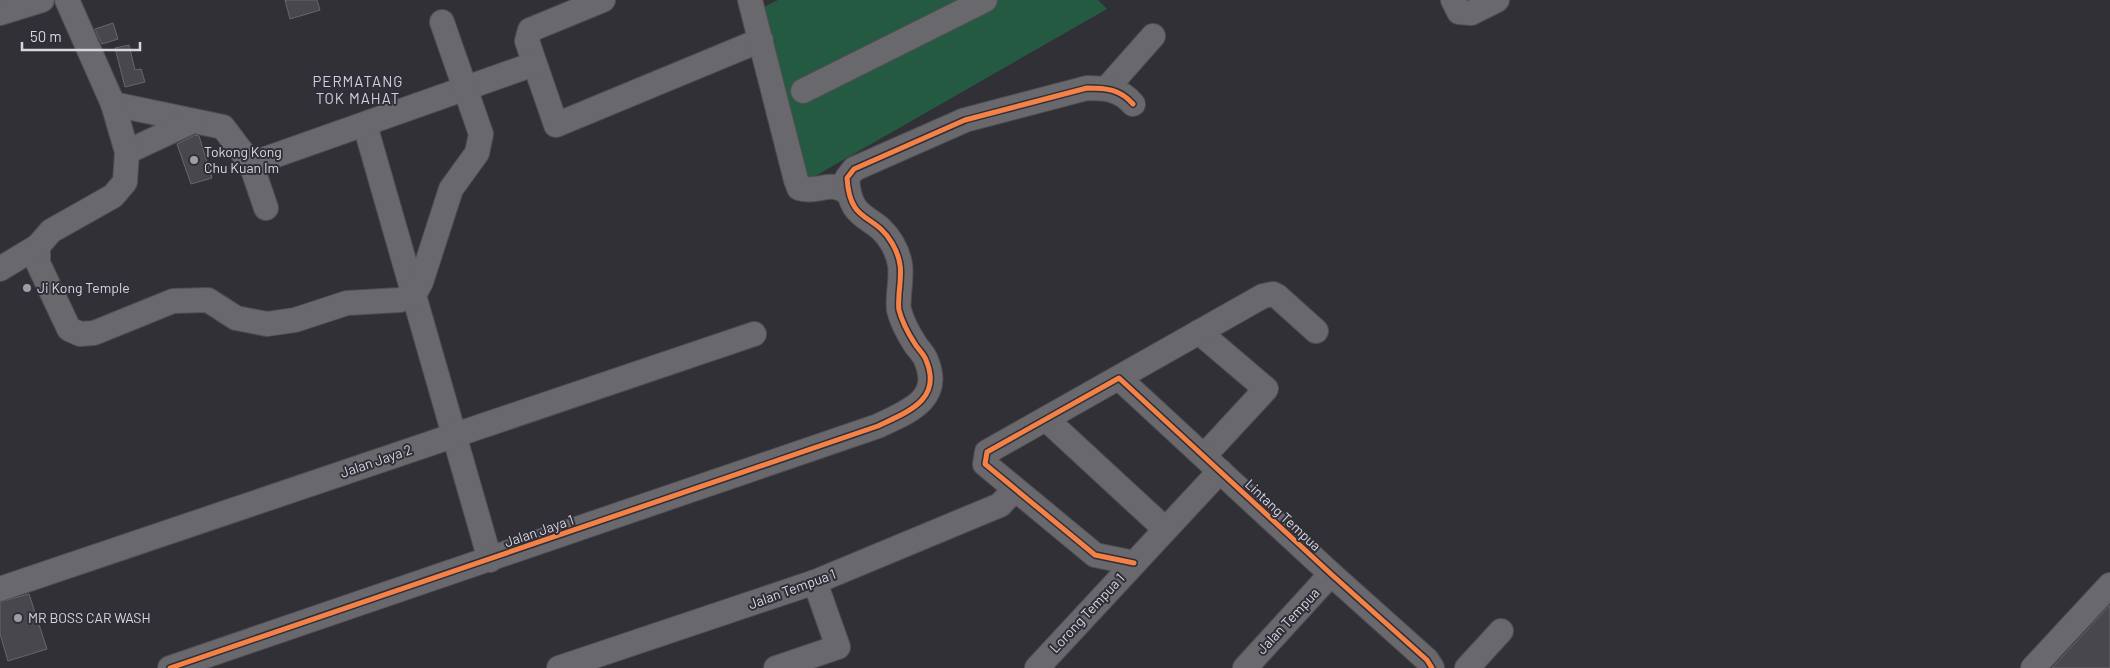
<svg xmlns="http://www.w3.org/2000/svg" width="2110" height="668" viewBox="0 0 2110 668" font-family="Barlow,sans-serif">
<rect width="100%" height="100%" fill="#313036"/>
<!-- green -->
<path fill="#245a42" d="M 778,0 L 1098,0 L 1107,9 L 803,183 L 760,9 Z"/>
<!-- building -->
<g fill="#48474b" stroke="#67666b">
<path d="M 285,0 L 317,0 L 320,10 L 290,19 Z"/>
<path d="M 113,23 L 118,39 L 102,44 L 95,29 Z"/>
<path d="M 129,45 L 135,70 L 141,69 L 145,82 L 125,87 L 115,48 Z"/>
<path d="M 195,135 L 199,136 L 212,178 L 191,184 L 177,144 Z"/>
<path d="M 29,594 L 47,649 L 8,661 L 0,634 L 0,602 Z"/>
<path d="M 2110,605 L 2110,668 L 2052,668 Z"/>
</g>
<g fill="none" stroke-linecap="round" stroke-linejoin="round">
<defs>
<g id="minor">
<path d="M 603,0 L 530,30 L 527,41 L 556,125 L 761,40"/>
<path d="M 750,0 L 796,180 L 799,188 C 818,194 830,179 848,193"/>
<path d="M 1453,0 L 1459,12 L 1471,13 L 1497,0"/>
<path d="M 0,13 L 42,0"/>
<path d="M 1107,88 L 1153,36"/>
<path d="M 803,91 L 985,0"/>
<path d="M 113,104 L 223,127 L 251,164 L 266,208"/>
<path d="M 365,125 L 490,560"/>
<path d="M 127,152 L 193,121"/>
<path d="M 251,164 L 534,64"/>
<path d="M 38,246 L 38,263 L 69,329 L 80,334 L 94,333 L 173,301 L 208,300 L 236,318 L 267,324 L 295,320 L 347,303 L 400,300 L 414,295 L 421,282 L 451,189 L 477,153 L 481,134 L 442,22"/>
<path d="M 0,269 L 38,246 L 51,231 L 113,196 L 125,182 L 127,152 L 113,104 L 67,0"/>
<path d="M 1199,332 L 1266,389 L 1204,456"/>
<path d="M 1119,378 L 1331,574 L 1427,660 L 1432,668"/>
<path d="M 1046,419 L 1165,529"/>
<path d="M 1134,563 L 1095,555 L 985,464 L 987,452 L 1263,296 L 1273,294 L 1277,296 L 1316,331"/>
<path d="M 0,589 L 754,334"/>
<path d="M 170,668 L 878,426 C 907,412 943,400 926,360 C 924,354 918,349 915,344 C 908,333 902,322 899,310 C 898,305 899,300 899,294 C 901,273 903,262 892,243 C 874,212 850,225 847,178 L 854,169 L 965,120 L 1087,88 C 1106,88 1120,89 1133,104"/>
<path d="M 559,668 L 815,582 L 1000,505 L 1015,489"/>
<path d="M 776,668 L 838,647 L 815,582"/>
<path d="M 1037,668 L 1220,471"/>
<path d="M 1245,668 L 1331,574"/>
<path d="M 1467,668 L 1501,631"/>
<path d="M 2033,668 L 2110,585"/>
</g>
</defs>
<!-- minor casing -->
<use href="#minor" stroke="#4f4e53" stroke-width="26"/>
<!-- minor -->
<use href="#minor" stroke="#68686d" stroke-width="24"/>
<defs>
<g id="cycleway">
<path d="M 1134,563 L 1095,555 L 985,464 L 987,452 L 1119,378 L 1331,574 L 1427,660 L 1432,668"/>
<path d="M 170,668 L 878,426 C 907,412 943,400 926,360 C 924,354 918,349 915,344 C 908,333 902,322 899,310 C 898,305 899,300 899,294 C 901,273 903,262 892,243 C 874,212 850,225 847,178 L 854,169 L 965,120 L 1087,88 C 1106,88 1120,89 1133,104"/>
</g>
</defs>
<!-- cycleway casing -->
<use href="#cycleway" stroke="#302e38" stroke-width="8"/>
<!-- cycleway -->
<use href="#cycleway" stroke="#f48246" stroke-width="5"/>
</g>
<!-- markers -->
<g fill="#9e9da3" stroke="#302e38" stroke-width="2">
<circle cx="194" cy="160" r="5"/>
<circle cx="27" cy="288" r="5"/>
<circle cx="18" cy="618" r="5"/>
</g>
<g text-anchor="middle" stroke-width="4" stroke-linejoin="round" paint-order="stroke">
<!-- poi labels -->
<g font-size="14" fill="#d8d7dd" stroke="#302e38" text-anchor="start">
<text x="204" y="157">Tokong Kong<tspan x="204" dy="16">Chu Kuan Im</tspan></text>
<text x="37" y="293">Ji Kong Temple</text>
<text x="28" y="623">MR BOSS CAR WASH</text>
</g>
<!-- street labels -->
<g font-size="14" fill="#d8d7dd" stroke="#302e38">
<text transform="translate(376 461) rotate(-19)" y="5">Jalan Jaya 2</text>
<text transform="translate(1283 515) rotate(43)" y="5">Lintang Tempua</text>
<text transform="translate(539 531) rotate(-19)" y="5">Jalan Jaya 1</text>
<text transform="translate(792 589) rotate(-20)" y="5">Jalan Tempua 1</text>
<text transform="translate(1087 613) rotate(-47)" y="5">Lorong Tempua 1</text>
<text transform="translate(1288 621) rotate(-47)" y="5">Jalan Tempua</text>
</g>
<!-- neighbourhood labels -->
<g font-size="15" letter-spacing="1" fill="#d1d0dd" stroke="#302e38">
<text x="358" y="87">PERMATANG<tspan x="358" dy="17">TOK MAHAT</tspan></text>
</g>
</g>
<!-- scale -->
<path d="M22 42v8h118v-8" fill="none" stroke="#d8d7dd" stroke-width="2.5"/>
<text x="30" y="42" font-size="15" fill="#d8d7dd" stroke="#302e38" stroke-width="4" paint-order="stroke">50 m</text>
</svg>
